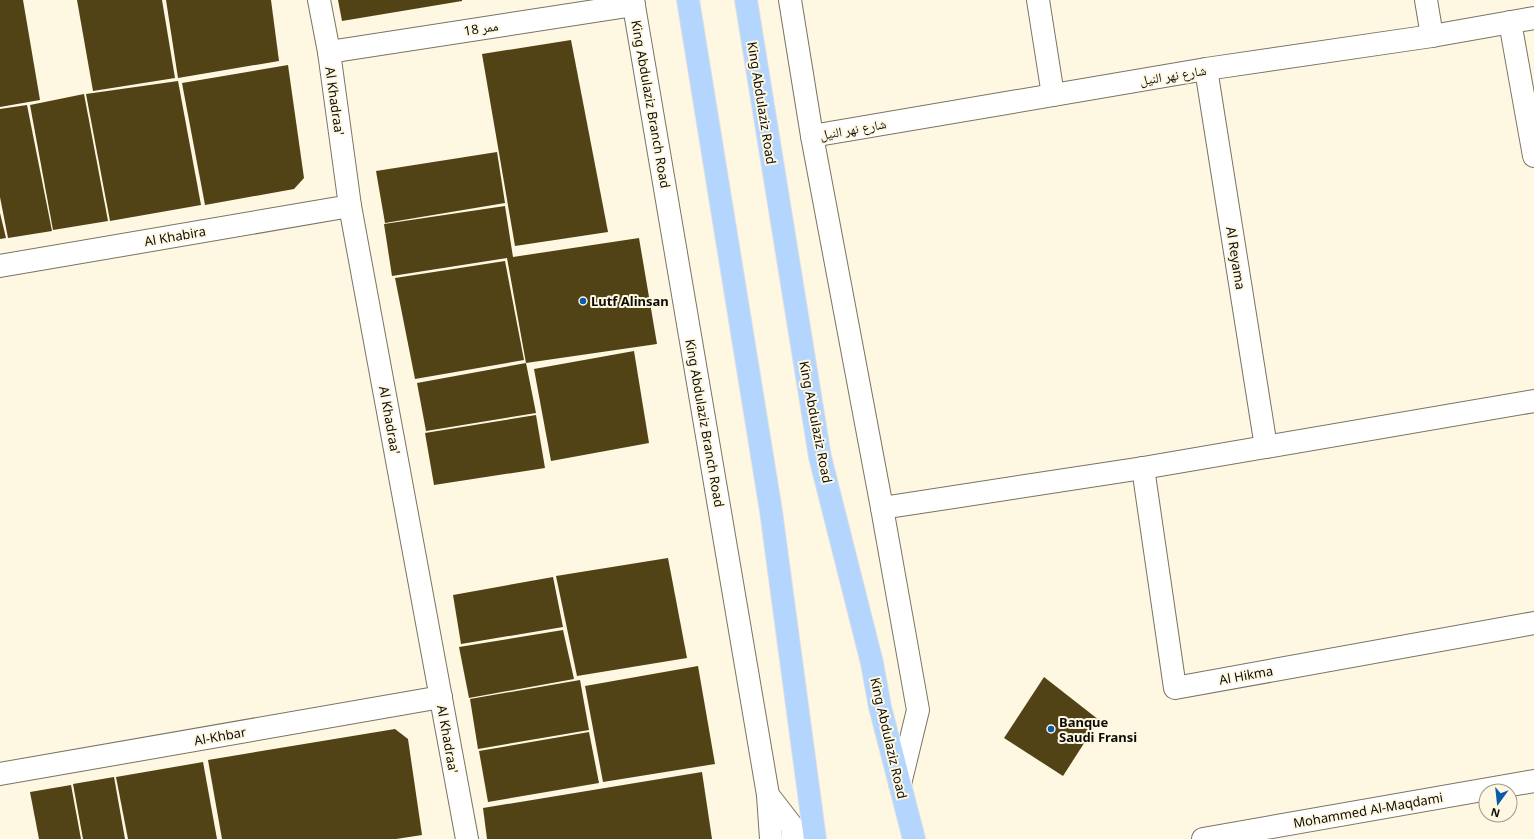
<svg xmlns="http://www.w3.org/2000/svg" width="1534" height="839" viewBox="0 0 1534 839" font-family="'Noto Sans','Noto Naskh Arabic',sans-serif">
<rect width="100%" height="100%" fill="#fef8e3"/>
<!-- building -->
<g fill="#514315">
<path d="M 0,0 L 23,0 L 40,100 L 0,107 Z"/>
<path d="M 77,0 L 162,0 L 175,78 L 93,91 Z"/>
<path d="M 166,0 L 271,0 L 279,61 L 178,78 Z"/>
<path d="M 338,0 L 462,0 L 462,1 L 342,21 Z"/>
<path d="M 571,40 L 608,232 L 515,246 L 482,54 Z"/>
<path d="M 288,65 L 304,178 L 294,189 L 205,205 L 182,83 Z"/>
<path d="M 178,81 L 201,205 L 110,221 L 86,94 Z"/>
<path d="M 84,94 L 108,221 L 53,230 L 30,105 Z"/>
<path d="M 27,105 L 52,231 L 8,238 L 0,197 L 0,109 Z"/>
<path d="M 497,152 L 505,203 L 385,223 L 376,171 Z"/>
<path d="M 505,206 L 513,257 L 639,238 L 657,344 L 526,363 L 507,258 L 392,276 L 384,224 Z"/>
<path d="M 0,213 L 6,238 L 0,239 Z"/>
<path d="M 505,261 L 524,360 L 415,379 L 395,278 Z"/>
<path d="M 634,351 L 649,443 L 551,461 L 534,369 Z"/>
<path d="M 526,363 L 536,413 L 426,431 L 417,383 Z"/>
<path d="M 536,415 L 545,468 L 434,485 L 425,433 Z"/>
<path d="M 668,558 L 687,658 L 577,676 L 556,576 Z"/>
<path d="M 553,577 L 563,627 L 461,644 L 453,595 Z"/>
<path d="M 563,630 L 574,679 L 469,698 L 459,647 Z"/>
<path d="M 698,666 L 715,764 L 603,782 L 585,686 Z"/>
<path d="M 1044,677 L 1099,720 L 1063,776 L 1004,738 Z"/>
<path d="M 580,680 L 589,730 L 478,749 L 470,699 Z"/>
<path d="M 395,729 L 408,739 L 422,835 L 396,839 L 222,839 L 208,760 Z"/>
<path d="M 589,732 L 599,783 L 488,802 L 479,751 Z"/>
<path d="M 203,762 L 217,839 L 128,839 L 116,777 Z"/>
<path d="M 702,772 L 712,839 L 487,839 L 483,808 Z"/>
<path d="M 114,777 L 125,839 L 83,839 L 73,784 Z"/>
<path d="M 71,785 L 81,839 L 39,839 L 30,792 Z"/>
</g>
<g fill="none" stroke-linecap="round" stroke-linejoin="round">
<defs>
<g id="minor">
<path d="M 319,0 L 329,52 L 350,206 L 467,839"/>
<path d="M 1038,0 L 1053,95"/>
<path d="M 1426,0 L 1432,36"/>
<path d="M 1510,22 L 1534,156"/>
<path d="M 329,52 L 634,5"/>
<path d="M 1206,69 L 1266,447"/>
<path d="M 812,136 L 1206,69 L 1432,36 L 1534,18"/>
<path d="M 0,266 L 350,206"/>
<path d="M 1143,468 L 1175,688 L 1534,623"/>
<path d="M 882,508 L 1143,468 L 1534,401"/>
<path d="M 0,774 L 441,697"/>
</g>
<g id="tertiary">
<path d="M 633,0 L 768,795 L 792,826 L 793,839"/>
<path d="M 790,0 L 812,136 L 882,508 L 918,710 L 900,784"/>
<path d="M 768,795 L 771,839"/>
<path d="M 1203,839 L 1534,781"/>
</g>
<g id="primary">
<path d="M 688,0 L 771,511 L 815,839"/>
<path d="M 746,0 L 820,457 L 872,663 L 880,707 L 914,839"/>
</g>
</defs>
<!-- minor casing -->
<use href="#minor" stroke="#797361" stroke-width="24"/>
<!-- tertiary casing -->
<use href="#tertiary" stroke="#797361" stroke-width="24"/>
<!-- primary casing -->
<use href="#primary" stroke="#e2e2e1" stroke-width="24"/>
<!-- minor -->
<use href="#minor" stroke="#fff" stroke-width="22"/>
<!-- tertiary -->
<use href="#tertiary" stroke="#fff" stroke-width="22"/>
<!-- primary -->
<use href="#primary" stroke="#b4d5fd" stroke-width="22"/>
</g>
<!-- markers -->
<g fill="#0a5ba9" stroke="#fef8e3" stroke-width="1.5">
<circle cx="583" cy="301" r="4"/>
<circle cx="1051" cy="729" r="4"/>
</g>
<g text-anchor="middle" stroke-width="4" stroke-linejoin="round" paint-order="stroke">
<!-- street labels -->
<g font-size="13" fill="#0e0c06" stroke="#fef8e3">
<text transform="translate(481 28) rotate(-9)" y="5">ممر 18</text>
<text transform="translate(1173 75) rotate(-9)" y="5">شارع نهر النيل</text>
<text transform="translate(335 101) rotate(82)" y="5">Al Khadraa'</text>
<text transform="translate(762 103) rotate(81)" y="5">King Abdulaziz Road</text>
<text transform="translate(651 104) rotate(80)" y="5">King Abdulaziz Branch Road</text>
<text transform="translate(853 129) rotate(-10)" y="5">شارع نهر النيل</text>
<text transform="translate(175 236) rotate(-10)" y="5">Al Khabira</text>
<text transform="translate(1236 258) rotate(81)" y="5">Al Reyama</text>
<text transform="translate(390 420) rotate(80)" y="5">Al Khadraa'</text>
<text transform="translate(816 422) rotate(79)" y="5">King Abdulaziz Road</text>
<text transform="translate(705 423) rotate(80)" y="5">King Abdulaziz Branch Road</text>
<text transform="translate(1246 675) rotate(-10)" y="5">Al Hikma</text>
<text transform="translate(220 736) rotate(-10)" y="5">Al-Khbar</text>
<text transform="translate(889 738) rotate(77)" y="5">King Abdulaziz Road</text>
<text transform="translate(448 739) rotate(80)" y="5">Al Khadraa'</text>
<text transform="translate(1368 810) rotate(-10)" y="5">Mohammed Al-Maqdami</text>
</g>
<!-- poi labels -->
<g font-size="13" font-weight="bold" fill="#0e0c06" stroke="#fef8e3" text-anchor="start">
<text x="591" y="306">Lutf Alinsan</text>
<text x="1059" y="727">Banque<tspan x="1059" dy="15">Saudi Fransi</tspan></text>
</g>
</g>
<!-- north arrow -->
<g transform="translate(1498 803) rotate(195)"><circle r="19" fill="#fef8e3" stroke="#9e9a8b"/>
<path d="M0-3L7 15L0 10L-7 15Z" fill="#0a5ba9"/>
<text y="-6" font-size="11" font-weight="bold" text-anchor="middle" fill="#0e0c06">N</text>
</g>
</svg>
